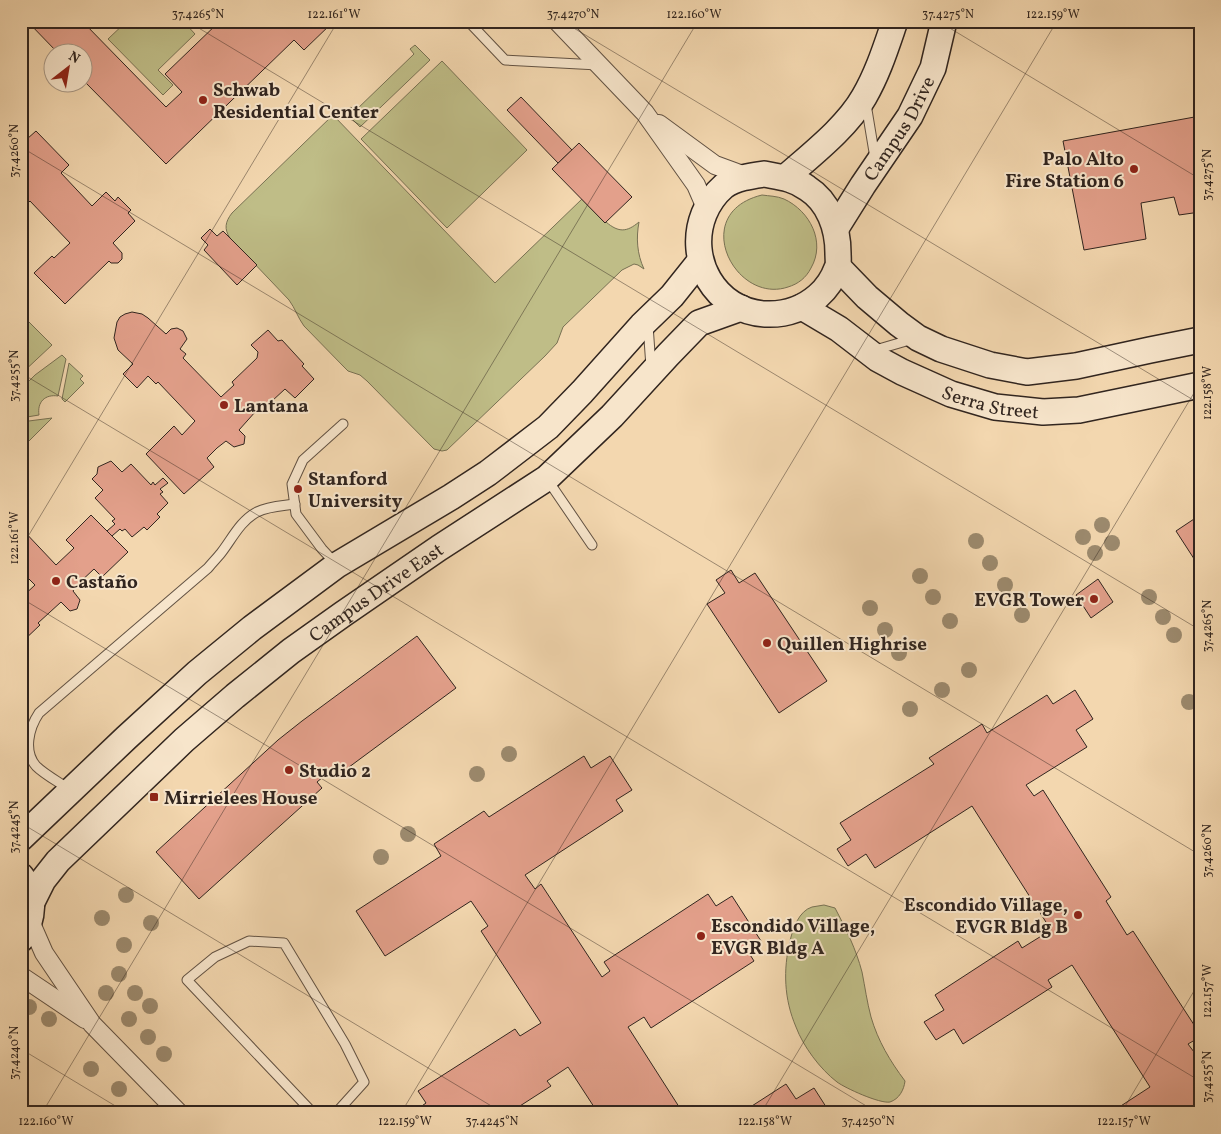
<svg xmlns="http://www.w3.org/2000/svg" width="1221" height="1134" viewBox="0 0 1221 1134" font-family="Vollkorn,serif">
<rect width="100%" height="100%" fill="#f3d7af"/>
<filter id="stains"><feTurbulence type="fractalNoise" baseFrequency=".004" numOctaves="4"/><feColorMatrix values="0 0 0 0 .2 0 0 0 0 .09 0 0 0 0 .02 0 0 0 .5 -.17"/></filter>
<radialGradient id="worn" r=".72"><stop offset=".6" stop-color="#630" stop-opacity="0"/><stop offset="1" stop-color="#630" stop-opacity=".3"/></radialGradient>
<!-- green -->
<g fill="#bfbd87" stroke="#787153">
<path d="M 127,21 L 183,21 L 195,34 L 158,70 L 173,85 L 163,95 L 108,39 Z"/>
<path d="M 415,45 L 430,60 L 360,127 L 345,112 L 351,107 L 355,111 L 414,54 L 410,49 Z"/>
<path d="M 442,61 L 527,150 L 447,228 L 361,139 Z"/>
<path d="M 333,115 L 495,283 L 582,199 L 605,223 L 606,222 C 619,233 627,232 639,222 C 636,238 637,254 644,269 L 638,265 L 634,264 L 622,270 L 563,327 L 557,343 L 545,356 L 447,450 L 442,451 L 434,449 L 367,381 L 360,375 L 348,371 L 344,367 L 304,326 C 298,318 295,308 289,300 L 230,238 C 224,229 225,222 232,213 Z"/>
<path d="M 762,195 C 769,196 777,196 784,199 C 810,211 826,242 811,268 C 806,278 798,284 788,287 C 735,305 688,213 762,195 Z"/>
<path d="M 21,314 L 52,345 L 21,374 Z"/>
<path d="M 62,355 L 66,359 L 58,396 C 45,394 37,402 39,415 L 21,418 L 21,389 L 35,375 Z"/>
<path d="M 69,363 L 83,376 L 80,379 L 84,383 L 65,402 L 62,399 Z"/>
<path d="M 52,418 L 26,444 L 21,440 L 21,422 Z"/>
<path d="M 824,905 L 835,908 C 846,929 856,949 862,972 C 865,987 867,1002 871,1017 C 878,1041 890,1061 905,1081 C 904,1090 899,1099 890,1102 C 880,1104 845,1088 837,1082 C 820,1069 803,1046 796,1027 C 784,999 783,970 790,941 C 793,928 799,911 812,907 C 816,906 820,906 824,905 Z"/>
</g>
<!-- building -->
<g fill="#e3a08b" stroke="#31251f">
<path d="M 27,21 L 82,21 L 166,107 L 182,92 L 165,74 L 220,21 L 333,21 L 333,22 L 304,50 L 294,40 L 166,164 L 82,79 L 82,52 L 57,52 Z"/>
<path d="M 521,97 L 572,150 L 558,163 L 507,110 Z"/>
<path d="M 1200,116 L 1200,212 L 1179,215 L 1174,197 L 1141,203 L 1146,239 L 1084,250 L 1063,141 Z"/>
<path d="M 36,131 L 69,165 L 61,173 L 92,206 L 106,192 L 115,201 L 118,197 L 131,210 L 128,213 L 135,221 L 113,243 L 122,253 L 122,259 L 118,263 L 111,263 L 109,261 L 65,304 L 34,273 L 52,256 L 54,258 L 70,243 L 30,201 L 26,205 L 21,200 L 21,134 L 27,139 Z"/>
<path d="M 579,143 L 632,197 L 605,223 L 552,169 Z"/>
<path d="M 210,229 L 217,236 L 223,231 L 257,265 L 237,285 L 204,250 L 208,245 L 201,238 Z"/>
<path d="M 132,312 L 142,314 L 148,318 L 166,334 L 171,329 L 177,328 L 183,331 L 187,339 L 180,349 L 186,354 L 183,358 L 221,397 L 234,385 L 232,382 L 257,358 L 258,352 L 251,345 L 268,330 L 278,341 L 282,340 L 304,364 L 302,366 L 314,379 L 295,398 L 285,389 L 259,413 L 256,411 L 239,430 L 245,436 L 244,444 L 234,447 L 226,441 L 217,448 L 207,458 L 214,467 L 184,494 L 146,454 L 174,426 L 182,435 L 195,421 L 158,382 L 156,384 L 148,376 L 137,388 L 123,374 L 133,364 L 118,350 L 114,338 L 117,322 L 120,317 L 125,314 Z"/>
<path d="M 111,461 L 122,472 L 131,464 L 151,485 L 153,482 L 155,485 L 163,478 L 168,483 L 160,489 L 163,492 L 160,494 L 168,503 L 157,514 L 160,517 L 147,530 L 144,527 L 132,537 L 125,529 L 122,531 L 120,529 L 112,536 L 107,531 L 115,524 L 112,521 L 115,519 L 95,498 L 103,490 L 92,479 L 97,474 L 98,467 Z"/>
<path d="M 91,515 L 128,552 L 102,577 L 94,569 L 78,584 L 73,591 L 80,600 L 77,609 L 70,611 L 61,602 L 38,623 L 40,625 L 21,643 L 21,598 L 35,585 L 21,571 L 21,528 L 56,565 L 74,548 L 66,540 Z"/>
<path d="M 1200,515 L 1200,568 L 1176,531 Z"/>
<path d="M 731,570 L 739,583 L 755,573 L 827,681 L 779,713 L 707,604 L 725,593 L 716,580 Z"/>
<path d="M 1098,579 L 1113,602 L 1091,618 L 1076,595 Z"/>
<path d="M 417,636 L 456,688 L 341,773 L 336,766 L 317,782 L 322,788 L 199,899 L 156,852 L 278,740 L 302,721 Z"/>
<path d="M 1075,690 L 1093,719 L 1076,730 L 1087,747 L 1026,785 L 1034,796 L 1043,790 L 1111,897 L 1106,901 L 1127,935 L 1133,931 L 1200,1034 L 1200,1037 L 1188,1044 L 1194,1052 L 1200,1049 L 1200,1113 L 1110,1113 L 1150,1087 L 1072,965 L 1048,980 L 1052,987 L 963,1044 L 954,1029 L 936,1040 L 924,1022 L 944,1010 L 935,995 L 1018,941 L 1022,948 L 1051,930 L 972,806 L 875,868 L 866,854 L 848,866 L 837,849 L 851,840 L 840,823 L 934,764 L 929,758 L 982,724 L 987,733 L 1047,695 L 1053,704 Z"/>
<path d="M 584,756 L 591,768 L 610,756 L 632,790 L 616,800 L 623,811 L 525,875 L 535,889 L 541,884 L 602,977 L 610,971 L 604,962 L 708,894 L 716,906 L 732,896 L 761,941 L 747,950 L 754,961 L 651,1028 L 644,1017 L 628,1027 L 683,1113 L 598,1113 L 568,1067 L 547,1081 L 551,1086 L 509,1113 L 412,1113 L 426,1103 L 418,1091 L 515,1029 L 520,1036 L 541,1023 L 481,931 L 488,926 L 471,901 L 385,956 L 356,911 L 441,856 L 434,844 L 484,811 L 489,817 Z"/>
<path d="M 786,1084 L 796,1099 L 814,1088 L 830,1113 L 741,1113 Z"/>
</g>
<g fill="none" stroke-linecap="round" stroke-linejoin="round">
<defs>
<g id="lane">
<path d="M 468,21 L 505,60 L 598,65"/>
<path d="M 866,104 L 875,158"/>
<path d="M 648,325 L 651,367"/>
<path d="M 872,351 L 913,339"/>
<path d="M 547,479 L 592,545"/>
<path d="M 336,564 L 322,549 L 296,514 L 292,484 L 303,460 L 343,424"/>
<path d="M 69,789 C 59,782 45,775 36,766 C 23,751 29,728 39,713 L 208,568 C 212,563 217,558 221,553 C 232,539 240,521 257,512 C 269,506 282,506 295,504"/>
<path d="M 313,1113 L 187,980 L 215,957 L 249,941 L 284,943 L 345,1044 L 364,1082 L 336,1113"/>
</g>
<g id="street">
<path d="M 557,21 L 645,113 L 696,185 L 706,208"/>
<path d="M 659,124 L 715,165 L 745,176"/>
<path d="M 30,921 L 44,953 L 92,1024 L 179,1113"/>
<path d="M 21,976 L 85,1019"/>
</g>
<g id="secondary">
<path d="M 764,174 C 780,177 793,178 807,188 C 829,202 838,228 838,253 C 838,258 839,264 837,268 C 833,279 826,289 818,296 C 803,309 784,315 765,314 C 715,311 686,259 704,214 C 708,204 716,193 724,186 C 736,178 750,176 764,174 Z"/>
<path d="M 786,177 C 812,154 847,127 864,97 C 878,73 886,47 895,21"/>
<path id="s1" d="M 836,228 L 863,185 L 910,116 L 933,68 L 944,21"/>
<path d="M 838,267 L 867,297 L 899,324 L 918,338 L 941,349 L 990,365 L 1027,372 L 1076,366 L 1150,350 L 1200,340"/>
<path id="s2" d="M 802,307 L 839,329 L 878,359 L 902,372 L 951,394 L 995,407 L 1043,412 L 1079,410 L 1200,385"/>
<path d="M 21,838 L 126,738 L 197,673 L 252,628 L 337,565 L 451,497 L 488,473 L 548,427 L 582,392 L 642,325 L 672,296 L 700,261"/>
<path d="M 21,876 C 36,895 34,919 21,939"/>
<path id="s3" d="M 32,902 L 43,880 L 58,861 L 184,740 L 235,696 L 291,651 L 343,614 L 439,548 L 547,478 L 612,416 L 668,355 L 699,323 L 741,308"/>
</g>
</defs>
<!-- lane casing -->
<use href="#lane" stroke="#625243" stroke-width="11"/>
<!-- street casing -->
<use href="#street" stroke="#625243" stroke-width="20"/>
<!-- secondary casing -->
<use href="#secondary" stroke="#31251f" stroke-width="28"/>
<!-- lane -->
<use href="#lane" stroke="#f7e5cb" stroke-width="9"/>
<!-- street -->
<use href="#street" stroke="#f7e5cb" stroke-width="18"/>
<!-- secondary -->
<use href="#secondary" stroke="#f7e5cb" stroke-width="25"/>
</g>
<!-- trees -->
<g fill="#9c8a6e">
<circle cx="1102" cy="525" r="8"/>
<circle cx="1083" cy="537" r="8"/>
<circle cx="976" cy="541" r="8"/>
<circle cx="1112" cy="543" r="8"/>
<circle cx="1095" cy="553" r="8"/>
<circle cx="990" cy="563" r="8"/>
<circle cx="920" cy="576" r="8"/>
<circle cx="1005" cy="585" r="8"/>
<circle cx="933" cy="597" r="8"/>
<circle cx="1149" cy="597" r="8"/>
<circle cx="870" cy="608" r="8"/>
<circle cx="1022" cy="615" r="8"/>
<circle cx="1163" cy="617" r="8"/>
<circle cx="950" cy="621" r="8"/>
<circle cx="885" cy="630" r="8"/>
<circle cx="1174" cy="635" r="8"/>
<circle cx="899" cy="653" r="8"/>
<circle cx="969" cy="670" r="8"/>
<circle cx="942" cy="690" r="8"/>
<circle cx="1189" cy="702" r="8"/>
<circle cx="910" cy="709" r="8"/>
<circle cx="509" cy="754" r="8"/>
<circle cx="477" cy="774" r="8"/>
<circle cx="408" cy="834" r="8"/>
<circle cx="381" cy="857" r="8"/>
<circle cx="126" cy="895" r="8"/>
<circle cx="102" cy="918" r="8"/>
<circle cx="151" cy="923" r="8"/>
<circle cx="124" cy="945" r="8"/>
<circle cx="119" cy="974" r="8"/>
<circle cx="106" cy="993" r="8"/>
<circle cx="135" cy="993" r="8"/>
<circle cx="150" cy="1006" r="8"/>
<circle cx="29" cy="1007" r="8"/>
<circle cx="49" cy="1019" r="8"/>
<circle cx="129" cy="1019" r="8"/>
<circle cx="148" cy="1037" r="8"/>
<circle cx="164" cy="1054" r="8"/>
<circle cx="91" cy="1069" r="8"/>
<circle cx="119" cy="1089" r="8"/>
</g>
<!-- ticks -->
<path fill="none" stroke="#31251f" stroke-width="1" stroke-opacity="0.45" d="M 187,21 L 1200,630M 562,21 L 1200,404M 938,21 L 1200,179M 21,147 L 1200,855M 21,373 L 1200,1081M 21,548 L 338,21M 21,598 L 878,1113M 21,823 L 503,1113M 21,1049 L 127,1113M 42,1113 L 698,21M 401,1113 L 1057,21M 761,1113 L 1200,383M 1121,1113 L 1200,981"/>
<!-- markers -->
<g fill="#8f2418" stroke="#f7e5cb" stroke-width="2">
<circle cx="203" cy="100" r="5"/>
<circle cx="1134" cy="169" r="5"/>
<circle cx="224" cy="405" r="5"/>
<circle cx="298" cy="489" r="5"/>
<circle cx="56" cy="581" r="5"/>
<circle cx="1094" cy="599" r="5"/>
<circle cx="767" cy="643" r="5"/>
<circle cx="289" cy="770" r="5"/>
<rect x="149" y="792" width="10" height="10" rx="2.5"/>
<circle cx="1078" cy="915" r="5"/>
<circle cx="701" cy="936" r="5"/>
</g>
<g text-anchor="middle" stroke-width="4" stroke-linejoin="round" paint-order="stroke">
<!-- poi labels -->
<g font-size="19" font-weight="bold" fill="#31251f" stroke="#f7e5cb" text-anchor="start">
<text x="213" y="96">Schwab<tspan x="213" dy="22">Residential Center</tspan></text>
<text x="1124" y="165" text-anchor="end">Palo Alto<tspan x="1124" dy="22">Fire Station 6</tspan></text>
<text x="234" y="412">Lantana</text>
<text x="308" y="485">Stanford<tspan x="308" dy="22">University</tspan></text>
<text x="66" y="588">Castaño</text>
<text x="1084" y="606" text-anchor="end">EVGR Tower</text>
<text x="777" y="650">Quillen Highrise</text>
<text x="299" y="777">Studio 2</text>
<text x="164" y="804">Mirrielees House</text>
<text x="1068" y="911" text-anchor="end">Escondido Village,<tspan x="1068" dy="22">EVGR Bldg B</tspan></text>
<text x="711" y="932">Escondido Village,<tspan x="711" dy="22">EVGR Bldg A</tspan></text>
</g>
<!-- street labels -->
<g font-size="19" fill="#31251f" stroke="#f7e5cb">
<text dy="7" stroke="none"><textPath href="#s1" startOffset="118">Campus Drive</textPath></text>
<text dy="7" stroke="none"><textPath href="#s2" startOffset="214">Serra Street</textPath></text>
<text dy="7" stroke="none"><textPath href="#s3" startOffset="466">Campus Drive East</textPath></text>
</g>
</g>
<!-- margin -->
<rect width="1221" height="1134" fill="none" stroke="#f3d7af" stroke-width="55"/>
<!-- north arrow -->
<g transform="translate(68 68) rotate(31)"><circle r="24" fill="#f7e5cb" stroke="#a89886"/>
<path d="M0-4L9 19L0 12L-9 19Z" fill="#8f2418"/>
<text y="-8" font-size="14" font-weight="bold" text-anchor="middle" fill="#31251f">N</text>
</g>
<rect x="28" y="28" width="1166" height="1078" fill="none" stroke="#31251f" stroke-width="2"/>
<g font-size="12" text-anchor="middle" fill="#31251f">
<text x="198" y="18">37.4265°N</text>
<text x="334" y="18">122.161°W</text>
<text x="573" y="18">37.4270°N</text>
<text x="694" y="18">122.160°W</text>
<text x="948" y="18">37.4275°N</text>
<text x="1053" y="18">122.159°W</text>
<text transform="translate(14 151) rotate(-90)" y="4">37.4260°N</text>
<text transform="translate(1207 175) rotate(-90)" y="4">37.4275°N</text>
<text transform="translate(14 376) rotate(-90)" y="4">37.4255°N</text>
<text transform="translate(1207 393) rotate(-90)" y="4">122.158°W</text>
<text transform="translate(14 538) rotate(-90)" y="4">122.161°W</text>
<text transform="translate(1207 626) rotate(-90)" y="4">37.4265°N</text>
<text transform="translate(14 827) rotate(-90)" y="4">37.4245°N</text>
<text transform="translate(1207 851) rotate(-90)" y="4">37.4260°N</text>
<text transform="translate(1207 991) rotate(-90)" y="4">122.157°W</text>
<text transform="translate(14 1053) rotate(-90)" y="4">37.4240°N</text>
<text transform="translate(1207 1077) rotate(-90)" y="4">37.4255°N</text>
<text x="46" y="1125">122.160°W</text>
<text x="405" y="1125">122.159°W</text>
<text x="492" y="1125">37.4245°N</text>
<text x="765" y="1125">122.158°W</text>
<text x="868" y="1125">37.4250°N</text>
<text x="1124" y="1125">122.157°W</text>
</g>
<rect width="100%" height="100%" filter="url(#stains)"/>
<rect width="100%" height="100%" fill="url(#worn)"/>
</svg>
